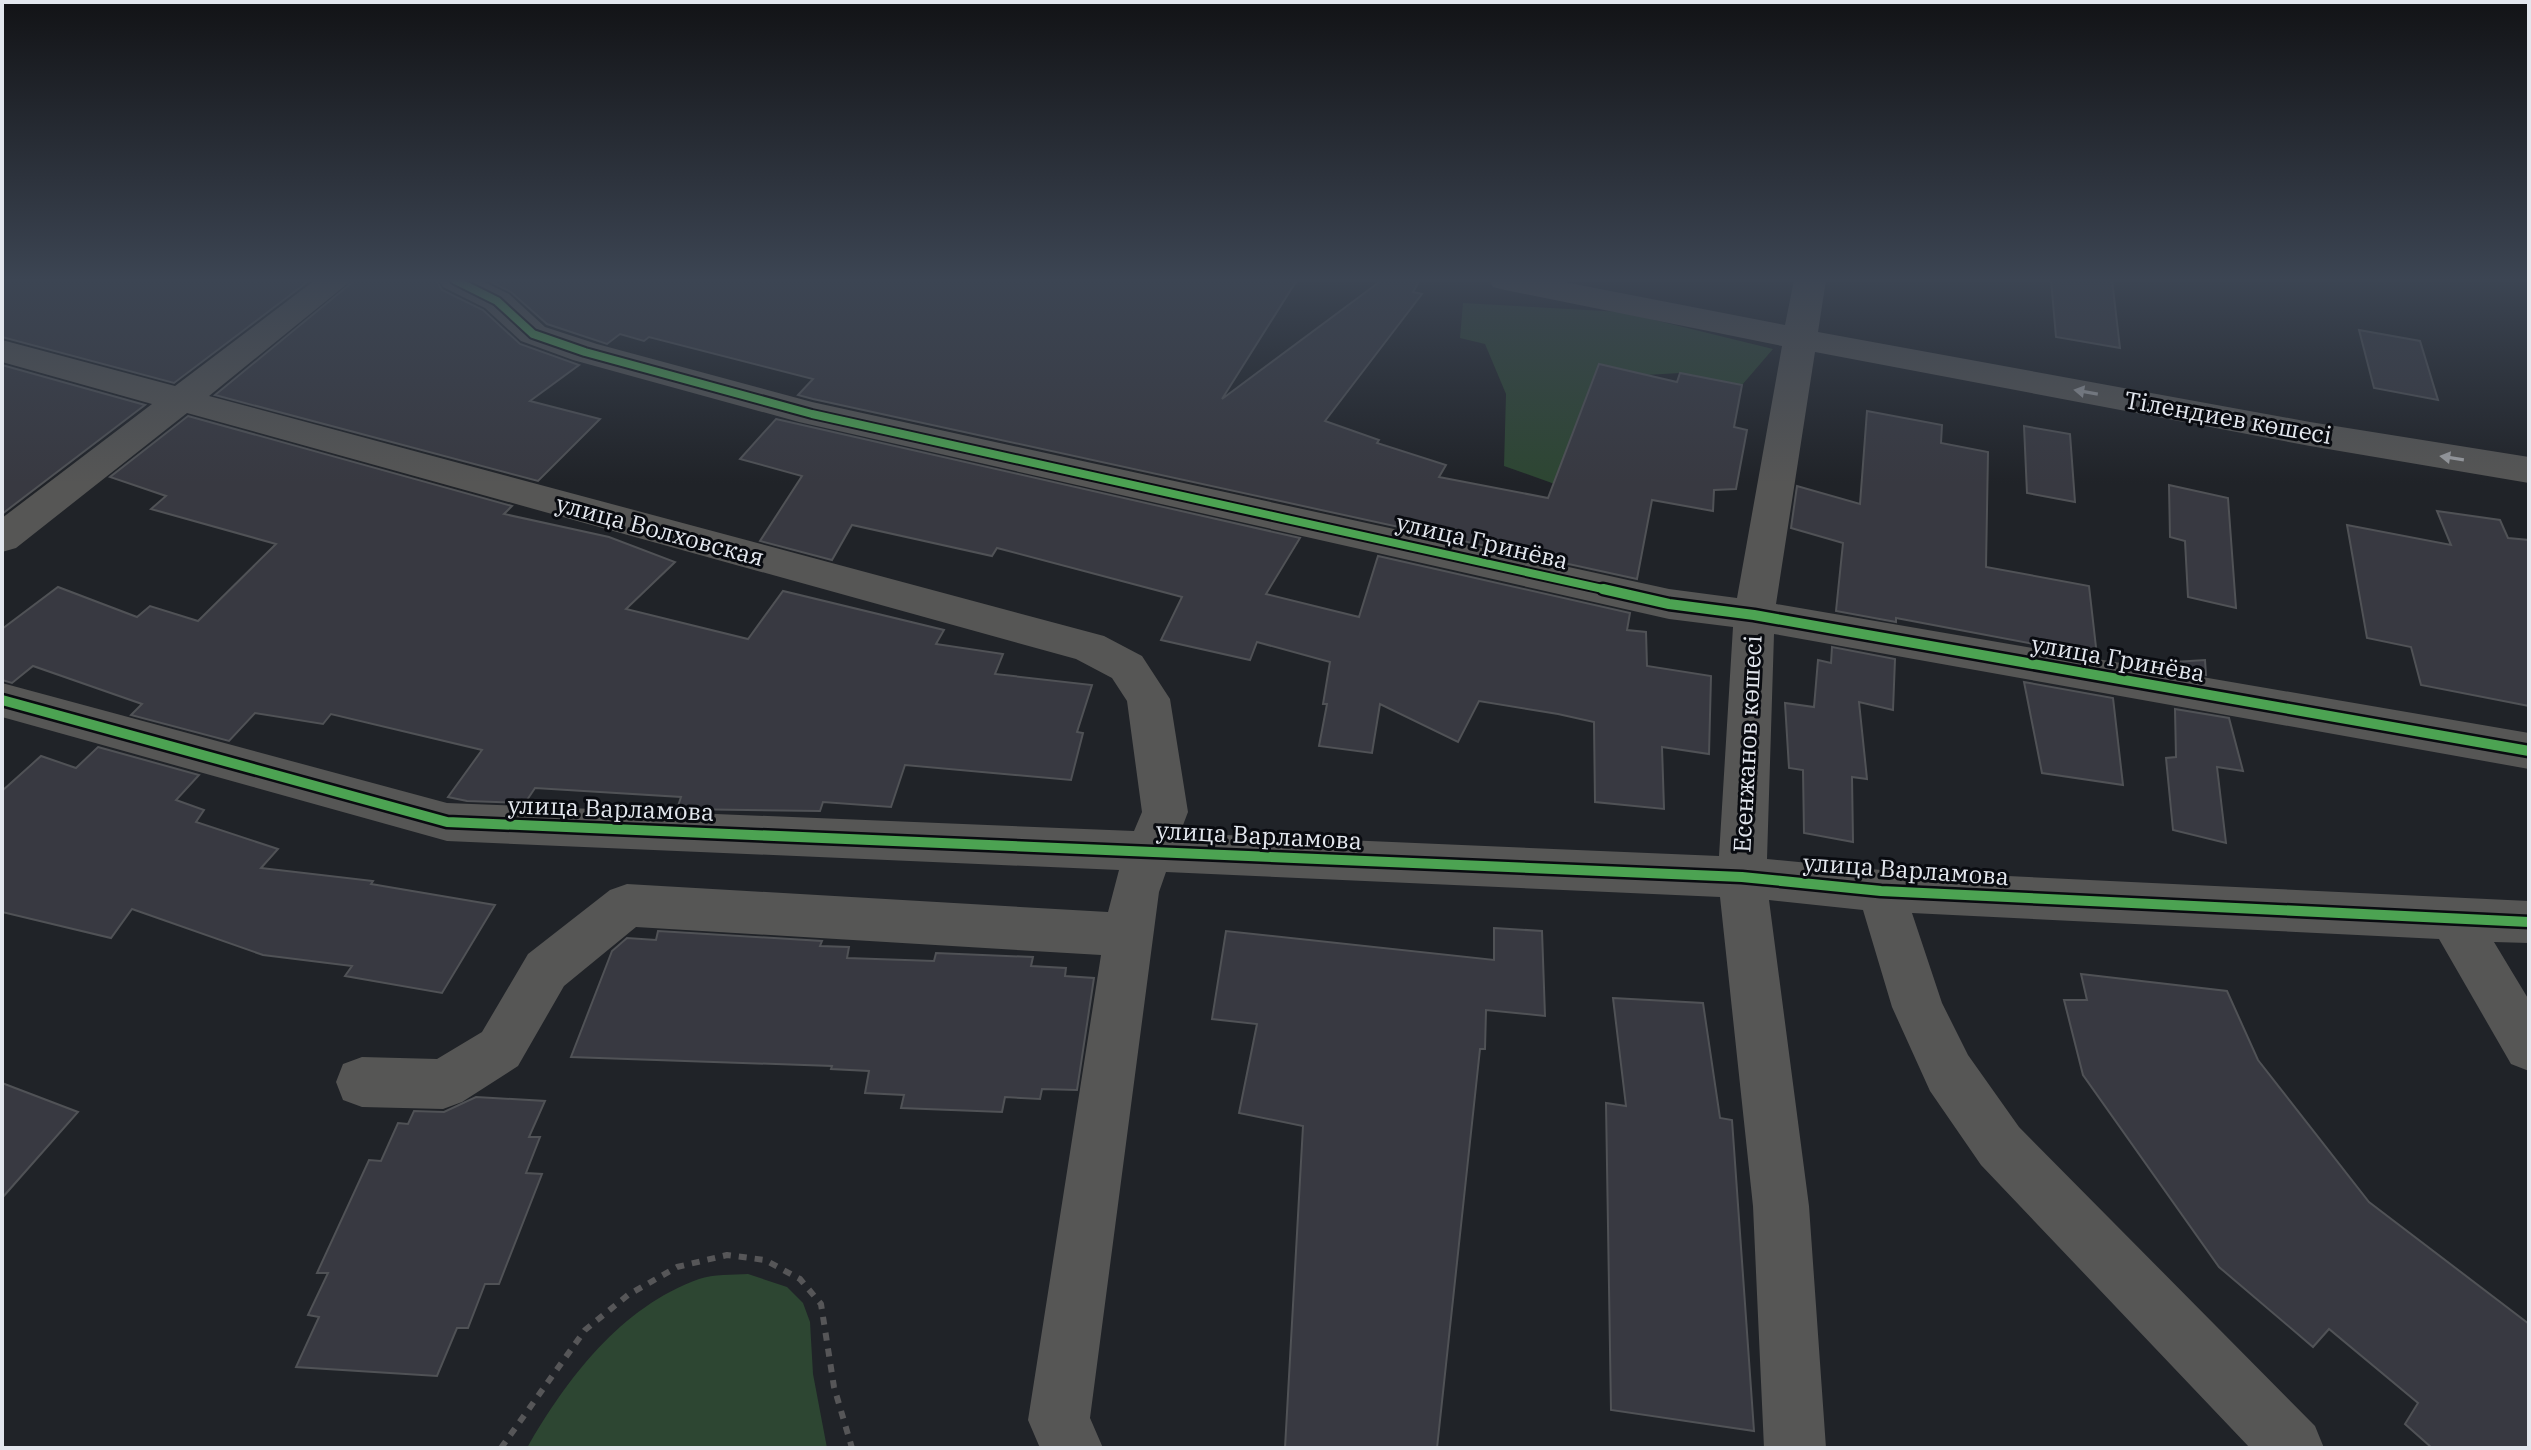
<svg xmlns="http://www.w3.org/2000/svg" width="2531" height="1450" viewBox="0 0 2531 1450" font-family="'IBM Plex Serif',serif">
<rect width="100%" height="100%" fill="#202328"/>
<!-- green -->
<g fill="#2d4632">
<path d="M 1463,303 L 1622,312 L 1773,349 L 1742,385 L 1680,373 L 1646,375 L 1599,364 L 1577,492 L 1504,466 L 1506,394 L 1485,344 L 1460,338 Z"/>
<path d="M 748,1274 L 787,1287 L 803,1303 L 810,1322 L 813,1374 L 827,1448 L 527,1448 C 567,1378 621,1307 699,1279 C 713,1274 733,1275 748,1274 Z"/>
</g>
<!-- building -->
<g fill="#383941" stroke="#505256" stroke-width="2">
<path d="M 2,280 L 310,280 L 174,383 L 2,337 Z"/>
<path d="M 355,280 L 436,280 L 442,290 L 483,310 L 520,344 L 579,365 L 530,401 L 600,419 L 538,481 L 215,395 Z"/>
<path d="M 487,280 L 1297,280 L 1222,399 L 1382,280 L 1420,280 L 1413,292 L 1422,294 L 1325,421 L 1379,440 L 1377,443 L 1446,465 L 1439,477 L 1548,498 L 1599,364 L 1677,382 L 1680,373 L 1742,385 L 1734,427 L 1747,430 L 1736,489 L 1714,490 L 1713,511 L 1652,500 L 1637,579 L 813,399 L 798,395 L 813,379 L 649,337 L 644,341 L 620,334 L 607,344 L 547,324 L 511,292 Z"/>
<path d="M 2051,280 L 2112,280 L 2120,348 L 2056,337 Z"/>
<path d="M 2359,330 L 2420,341 L 2438,400 L 2374,388 Z"/>
<path d="M 2,365 L 145,405 L 2,514 Z"/>
<path d="M 1867,411 L 1942,425 L 1941,443 L 1988,452 L 1986,567 L 2089,586 L 2097,656 L 1896,618 L 1896,622 L 1836,611 L 1843,543 L 1791,528 L 1797,486 L 1860,504 Z"/>
<path d="M 188,416 L 512,506 L 504,514 L 609,537 L 675,562 L 626,609 L 748,639 L 783,591 L 944,630 L 936,644 L 1003,654 L 995,674 L 1092,685 L 1077,732 L 1083,733 L 1071,780 L 905,765 L 891,807 L 823,802 L 820,811 L 677,809 L 681,797 L 535,788 L 525,803 L 467,801 L 448,797 L 482,750 L 331,714 L 323,724 L 255,713 L 229,741 L 131,715 L 142,704 L 33,666 L 12,683 L 2,680 L 2,629 L 58,587 L 137,617 L 150,606 L 198,621 L 276,544 L 151,509 L 166,496 L 110,477 Z"/>
<path d="M 776,419 L 1300,538 L 1266,594 L 1359,617 L 1378,556 L 1630,613 L 1627,630 L 1646,632 L 1647,666 L 1711,676 L 1709,754 L 1662,747 L 1664,809 L 1595,802 L 1594,722 L 1558,714 L 1479,701 L 1458,742 L 1380,704 L 1372,753 L 1319,746 L 1327,704 L 1323,704 L 1330,662 L 1257,642 L 1250,660 L 1161,640 L 1182,597 L 997,548 L 992,556 L 852,525 L 832,560 L 760,541 L 802,476 L 740,459 Z"/>
<path d="M 2024,426 L 2070,434 L 2075,502 L 2027,493 Z"/>
<path d="M 2169,485 L 2228,498 L 2236,608 L 2188,597 L 2185,541 L 2170,537 Z"/>
<path d="M 2437,511 L 2500,520 L 2508,538 L 2529,540 L 2529,706 L 2421,685 L 2411,647 L 2367,638 L 2347,525 L 2451,545 Z"/>
<path d="M 1832,647 L 1895,659 L 1893,710 L 1859,702 L 1867,779 L 1852,777 L 1853,842 L 1804,833 L 1803,770 L 1789,768 L 1785,703 L 1814,707 L 1818,660 L 1831,663 Z"/>
<path d="M 2205,660 L 2206,675 L 2174,669 L 2174,662 Z"/>
<path d="M 2024,682 L 2113,698 L 2123,785 L 2042,773 Z"/>
<path d="M 2175,709 L 2229,718 L 2243,771 L 2217,767 L 2226,843 L 2173,830 L 2166,758 L 2176,757 Z"/>
<path d="M 98,747 L 199,775 L 176,800 L 204,810 L 196,822 L 278,849 L 261,868 L 373,881 L 371,884 L 495,905 L 442,993 L 345,976 L 352,966 L 263,955 L 132,909 L 111,938 L 2,912 L 2,791 L 41,756 L 76,768 Z"/>
<path d="M 1494,928 L 1542,931 L 1545,1016 L 1486,1010 L 1485,1049 L 1480,1049 L 1437,1448 L 1285,1448 L 1303,1126 L 1239,1113 L 1257,1024 L 1212,1019 L 1226,931 L 1494,960 Z"/>
<path d="M 658,931 L 822,941 L 820,946 L 849,947 L 847,958 L 934,961 L 936,953 L 1033,957 L 1031,966 L 1066,968 L 1065,976 L 1094,978 L 1077,1090 L 1042,1089 L 1040,1099 L 1005,1097 L 1002,1112 L 901,1108 L 904,1095 L 865,1093 L 869,1071 L 831,1069 L 832,1066 L 571,1057 L 612,951 L 627,938 L 656,940 Z"/>
<path d="M 2081,974 L 2227,991 L 2258,1060 L 2369,1202 L 2529,1324 L 2529,1448 L 2432,1448 L 2405,1424 L 2418,1403 L 2329,1329 L 2313,1347 L 2219,1267 L 2083,1075 L 2064,1000 L 2087,1000 Z"/>
<path d="M 1613,998 L 1703,1003 L 1720,1118 L 1732,1120 L 1754,1431 L 1611,1410 L 1606,1103 L 1626,1106 Z"/>
<path d="M 2,1083 L 78,1112 L 2,1198 Z"/>
<path d="M 476,1097 L 545,1101 L 529,1137 L 540,1137 L 526,1173 L 542,1174 L 499,1284 L 485,1284 L 468,1328 L 457,1328 L 437,1376 L 296,1367 L 319,1317 L 308,1315 L 328,1273 L 317,1273 L 369,1160 L 381,1161 L 398,1123 L 408,1124 L 414,1111 L 444,1112 Z"/>
</g>
<g fill="none" stroke-linecap="round" stroke-linejoin="round">
<!-- path -->
<path stroke="#565658" stroke-width="6" stroke-dasharray="8 8" stroke-linecap="butt" d="M 501,1448 L 585,1330 L 628,1295 L 677,1267 L 727,1255 L 765,1260 L 800,1279 L 821,1304 L 834,1387 L 852,1448"/>
<!-- minor -->
<path fill="#565655" fill-rule="evenodd" d="M 315,280 L 352,280 L 209,396 L 1104,636 L 1142,656 L 1170,699 L 1188,812 L 1180,833 L 1719,856 L 1733,627 L 1669,619 L 799,422 L 573,360 L 521,341 L 485,308 L 443,287 L 439,280 L 480,280 L 509,294 L 545,327 L 597,344 L 812,402 L 1669,589 L 1737,598 L 1782,346 L 1505,290 L 1493,287 L 1489,280 L 1554,280 L 1785,325 L 1794,280 L 1826,280 L 1818,332 L 2310,422 L 2529,457 L 2529,483 L 2310,446 L 1815,352 L 1776,604 L 2529,733 L 2529,769 L 1774,634 L 1767,859 L 1881,870 L 2529,901 L 2529,943 L 2494,942 L 2529,1000 L 2529,1071 L 2511,1064 L 2439,939 L 1912,913 L 1942,1003 L 1968,1055 L 2019,1127 L 2315,1426 L 2324,1448 L 2250,1448 L 1981,1165 L 1930,1091 L 1892,1007 L 1863,910 L 1769,900 L 1809,1206 L 1826,1448 L 1764,1448 L 1753,1206 L 1720,897 L 1166,872 L 1159,892 L 1090,1418 L 1103,1448 L 1040,1448 L 1028,1420 L 1101,955 L 636,927 L 564,986 L 518,1066 L 462,1102 L 443,1109 L 362,1107 L 343,1100 L 336,1082 L 343,1064 L 362,1057 L 437,1059 L 482,1032 L 528,954 L 610,890 L 627,884 L 1108,912 L 1119,870 L 447,841 L 2,717 L 2,683 L 447,803 L 1134,831 L 1142,812 L 1127,701 L 1112,678 L 1076,659 L 187,413 L 16,548 L 2,552 L 2,518 L 152,404 L 2,362 L 2,340 L 175,386 Z"/>
<defs>
<path id="cycleway-far1" d="M 455,280 L 497,301 L 533,334 L 585,352 L 812,414 L 1612,591"/>
<g id="cycleway">
<path d="M 1603,589 L 1669,604 L 1754,615 L 2529,751"/>
<path d="M 2,700 L 447,822 L 1742,877 L 1881,891 L 2529,922"/>
</g>
</defs>
<!-- cycleway-far1 casing -->
<use href="#cycleway-far1" stroke="#090b10" stroke-width="12"/>
<!-- cycleway casing -->
<use href="#cycleway" stroke="#090b10" stroke-width="15"/>
<!-- cycleway-far1 -->
<use href="#cycleway-far1" stroke="#4ca352" stroke-width="8"/>
<!-- cycleway -->
<use href="#cycleway" stroke="#4ca352" stroke-width="10"/>
</g>
<!-- one-way arrows -->
<defs><path id="oneway-solid" d="M-6-.8H1V-3.2L6.5 0L1 3.2V.8H-6Z" transform="scale(2)"/></defs>
<g fill="#9c9ea2">
<use href="#oneway-solid" transform="translate(2086 392) rotate(-170)"/>
<use href="#oneway-solid" transform="translate(2452 458) rotate(-171)"/>
</g>
<!-- sky -->
<linearGradient id="sky" x2="0" y2="1"><stop stop-color="#121316"/><stop offset="0.58" stop-color="#3c4553"/><stop offset="1" stop-color="#3c4553" stop-opacity="0"/></linearGradient>
<rect width="2531" height="483" fill="url(#sky)"/>
<g text-anchor="middle" stroke-width="6" stroke-linejoin="round" paint-order="stroke">
<!-- street labels -->
<g font-size="24" fill="#e3e7ee" stroke="#090b10">
<text transform="translate(2228 418) rotate(10)" y="8">Тілендиев көшесі</text>
<text transform="translate(660 531) rotate(15)" y="8">улица Волховская</text>
<text transform="translate(1482 542) rotate(13)" y="8">улица Гринёва</text>
<text transform="translate(2118 659) rotate(10)" y="8">улица Гринёва</text>
<text transform="translate(1748 744) rotate(-87)" y="8">Есенжанов көшесі</text>
<text transform="translate(611 809) rotate(2)" y="8">улица Варламова</text>
<text transform="translate(1259 836) rotate(3)" y="8">улица Варламова</text>
<text transform="translate(1906 870) rotate(4)" y="8">улица Варламова</text>
</g>
</g>
<!-- border -->
<rect width="2531" height="1450" fill="none" stroke="#e3e7ee" stroke-width="8"/>
</svg>
